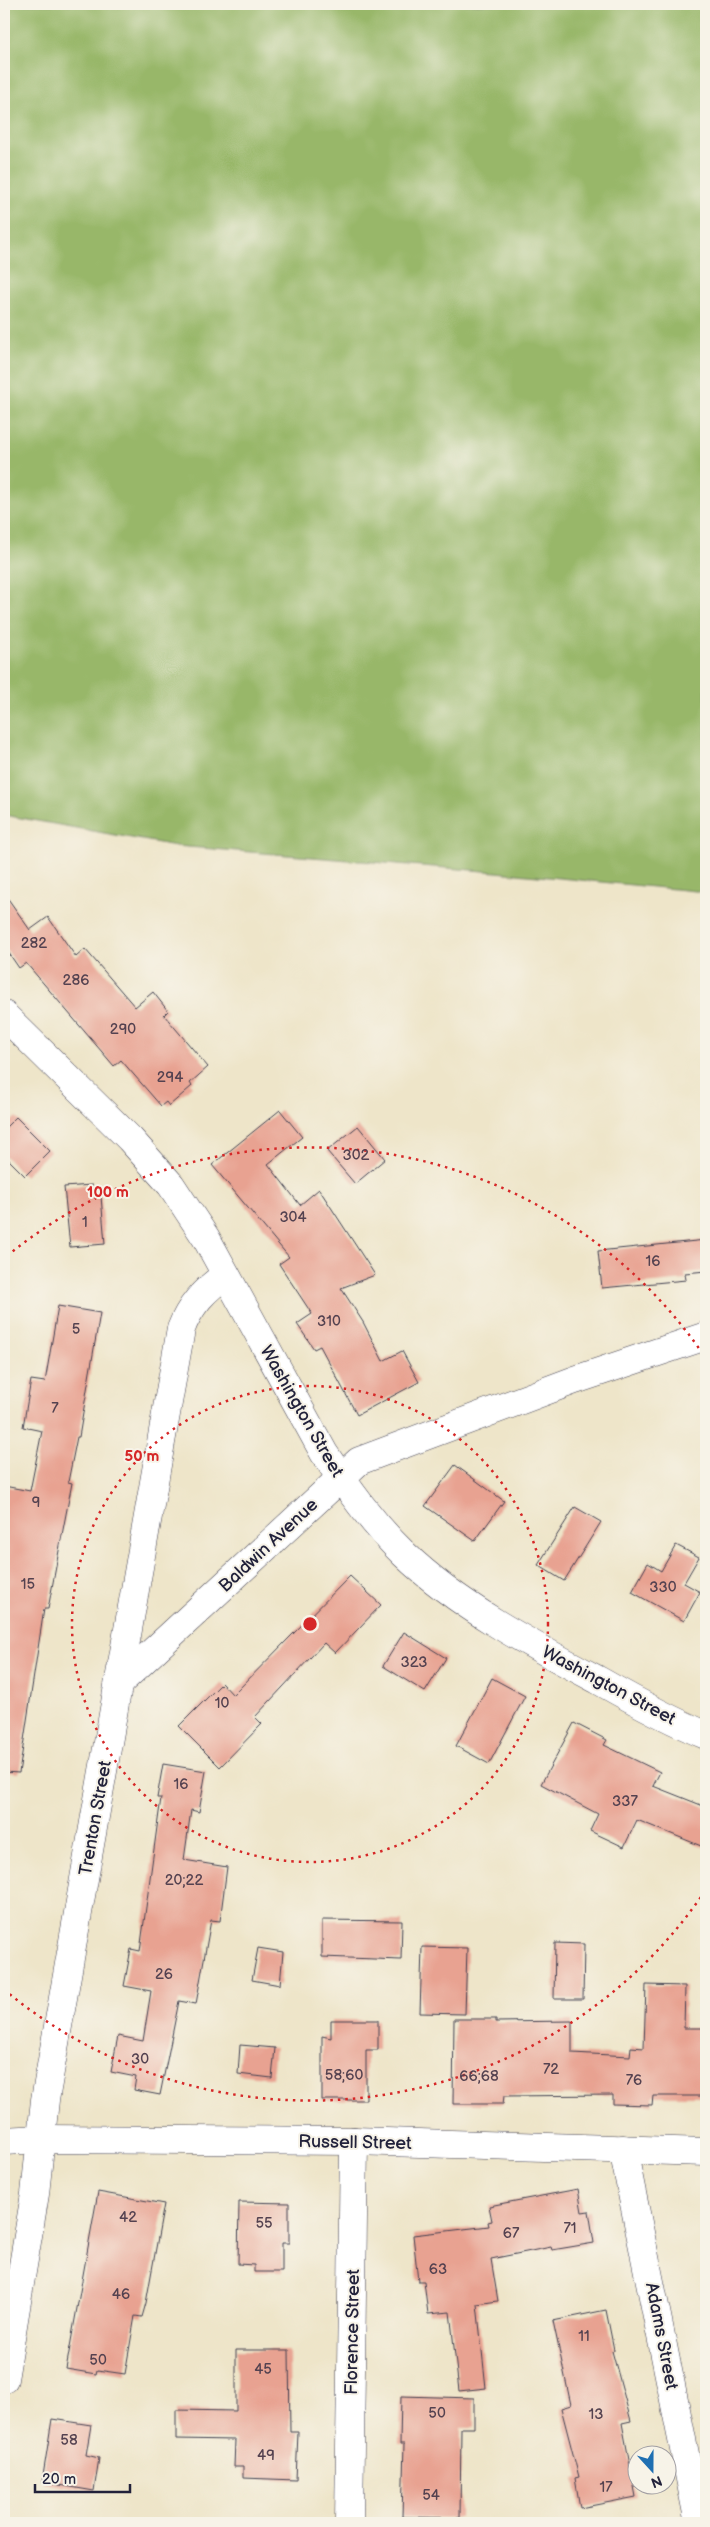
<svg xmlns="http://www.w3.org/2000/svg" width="710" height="2527" viewBox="0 0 710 2527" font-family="'Balsamiq Sans',sans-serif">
<rect width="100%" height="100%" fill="#f7f3e8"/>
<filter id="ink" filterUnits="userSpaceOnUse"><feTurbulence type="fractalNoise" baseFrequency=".02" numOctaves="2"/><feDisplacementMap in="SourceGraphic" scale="10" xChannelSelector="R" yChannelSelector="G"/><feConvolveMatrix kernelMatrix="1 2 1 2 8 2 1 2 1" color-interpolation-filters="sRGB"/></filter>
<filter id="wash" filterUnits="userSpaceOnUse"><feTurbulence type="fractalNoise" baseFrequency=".0096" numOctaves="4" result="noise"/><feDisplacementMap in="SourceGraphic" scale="20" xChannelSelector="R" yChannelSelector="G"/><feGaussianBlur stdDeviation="1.12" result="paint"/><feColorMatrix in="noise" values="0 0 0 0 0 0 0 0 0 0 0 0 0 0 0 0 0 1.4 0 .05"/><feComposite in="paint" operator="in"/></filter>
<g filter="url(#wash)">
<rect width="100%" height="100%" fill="#eee5c9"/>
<!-- forest -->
<path fill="#98b769" stroke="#5d6c52" d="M 4,4 L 706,4 L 706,892 L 496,872 L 176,846 L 4,815 Z"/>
<g id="blocks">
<!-- building -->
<g fill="#e8a291">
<path d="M 4,893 L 30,930 L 48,917 L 76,957 L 85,949 L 135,1007 L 153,992 L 168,1011 L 164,1015 L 208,1067 L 190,1083 L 192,1086 L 169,1106 L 166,1102 L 161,1106 L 121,1060 L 114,1066 L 26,963 L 19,968 L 4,946 Z"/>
<path d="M 280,1110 L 302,1137 L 268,1164 L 300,1205 L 319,1189 L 375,1275 L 341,1288 L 363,1322 L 383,1361 L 402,1351 L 419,1382 L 357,1415 L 320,1346 L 314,1349 L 297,1324 L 312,1314 L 279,1264 L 289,1257 L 212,1165 Z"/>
<path d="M 16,1117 L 50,1151 L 25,1176 L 4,1155 L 4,1129 Z"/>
<path d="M 358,1126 L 385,1159 L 355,1184 L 327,1151 Z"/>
<path d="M 92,1185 L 94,1197 L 101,1196 L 105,1244 L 70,1247 L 64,1187 Z"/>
<path d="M 706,1240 L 706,1271 L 685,1273 L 686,1280 L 602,1288 L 598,1251 Z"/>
<path d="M 58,1306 L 100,1313 L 79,1437 L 77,1437 L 68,1482 L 72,1483 L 61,1540 L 48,1609 L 44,1609 L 19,1773 L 4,1772 L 4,1486 L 30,1491 L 42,1431 L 23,1427 L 31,1380 L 45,1382 Z"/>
<path d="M 455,1465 L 504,1501 L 475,1541 L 425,1506 Z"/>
<path d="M 575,1507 L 601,1522 L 564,1581 L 538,1565 Z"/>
<path d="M 676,1545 L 699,1557 L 684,1583 L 700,1592 L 684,1621 L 632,1592 L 648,1563 L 661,1571 Z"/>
<path d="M 350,1576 L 381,1605 L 335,1653 L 324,1643 L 255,1717 L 262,1724 L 220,1767 L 179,1726 L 222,1683 L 233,1695 Z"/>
<path d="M 404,1632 L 446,1658 L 425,1692 L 383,1666 Z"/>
<path d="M 492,1678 L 525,1696 L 489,1764 L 456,1746 Z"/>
<path d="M 574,1723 L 607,1740 L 604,1745 L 660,1772 L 653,1786 L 706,1807 L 706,1848 L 637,1820 L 624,1847 L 590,1831 L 598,1814 L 541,1784 Z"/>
<path d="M 163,1764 L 206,1771 L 199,1812 L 191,1810 L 184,1860 L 227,1867 L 220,1921 L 211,1920 L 196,2004 L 179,2001 L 160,2095 L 134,2090 L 136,2077 L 111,2072 L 118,2036 L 143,2041 L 151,1991 L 124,1986 L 131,1949 L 140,1951 L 161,1798 L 157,1798 Z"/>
<path d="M 322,1920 L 402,1921 L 401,1960 L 322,1957 Z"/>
<path d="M 555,1943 L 584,1944 L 583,1999 L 554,1999 Z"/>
<path d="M 422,1947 L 467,1948 L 465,2014 L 420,2013 Z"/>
<path d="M 258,1948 L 283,1952 L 280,1985 L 252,1980 Z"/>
<path d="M 646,1985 L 685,1986 L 684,2028 L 706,2028 L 706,2096 L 653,2096 L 652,2105 L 613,2104 L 613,2095 L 504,2096 L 503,2104 L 453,2104 L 454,2019 L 496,2019 L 496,2022 L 572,2021 L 572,2053 L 630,2056 L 631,2047 L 644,2048 Z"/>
<path d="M 331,2020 L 378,2020 L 378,2050 L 366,2050 L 366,2100 L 322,2100 L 322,2036 L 331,2038 Z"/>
<path d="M 240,2045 L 275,2048 L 272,2078 L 238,2074 Z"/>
<path d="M 578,2189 L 582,2212 L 589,2211 L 594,2243 L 552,2250 L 551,2247 L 491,2259 L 498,2301 L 477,2304 L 486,2388 L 459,2391 L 450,2312 L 428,2314 L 424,2281 L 418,2281 L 413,2235 L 489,2226 L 488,2222 L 492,2221 L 489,2206 Z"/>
<path d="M 98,2192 L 164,2204 L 146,2303 L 142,2317 L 135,2316 L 125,2374 L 97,2370 L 96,2374 L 66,2369 Z"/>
<path d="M 239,2202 L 289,2203 L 289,2243 L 282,2243 L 282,2272 L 254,2272 L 254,2265 L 238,2264 Z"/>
<path d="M 606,2310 L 614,2350 L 612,2351 L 631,2421 L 622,2423 L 636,2497 L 580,2508 L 575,2478 L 579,2477 L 561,2408 L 571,2405 L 553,2321 Z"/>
<path d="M 236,2350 L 289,2350 L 290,2432 L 298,2432 L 296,2480 L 243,2478 L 243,2467 L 234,2467 L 235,2440 L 176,2439 L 176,2410 L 236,2411 Z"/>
<path d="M 401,2396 L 474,2398 L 474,2428 L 461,2428 L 460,2518 L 402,2517 L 404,2444 L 400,2444 Z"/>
<path d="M 52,2419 L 91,2425 L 86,2455 L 99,2458 L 94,2491 L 42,2482 Z"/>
</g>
</g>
</g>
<g filter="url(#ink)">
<use href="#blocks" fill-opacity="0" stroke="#413f50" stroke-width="1"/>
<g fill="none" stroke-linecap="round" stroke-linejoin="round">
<defs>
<g id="street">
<path d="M 119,1683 L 359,1461 L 575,1380 L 706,1336"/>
<path d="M 4,2141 L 41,2139 L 354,2141 L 706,2152"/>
<path d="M 623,2149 L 699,2523"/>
<path d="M 4,2379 L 35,2194 L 45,2100 L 181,1329 C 190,1305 205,1289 226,1275"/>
<path d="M 349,2523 L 354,2141"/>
</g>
<path id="secondary" d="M 4,1015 L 130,1139 L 171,1185 L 206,1238 L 324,1453 C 348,1489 373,1524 404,1554 C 458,1606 532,1645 598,1680 C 633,1700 669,1720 706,1735"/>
</defs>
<!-- street casing -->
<use href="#street" stroke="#413f50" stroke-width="29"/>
<!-- secondary casing -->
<use href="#secondary" stroke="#413f50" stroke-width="29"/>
<!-- street -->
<use href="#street" stroke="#fff" stroke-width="28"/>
<!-- secondary -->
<use href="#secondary" stroke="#fff" stroke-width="28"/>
</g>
</g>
<!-- distance rings -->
<g fill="none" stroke="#d62828" stroke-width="2.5" stroke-dasharray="2.5 5">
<circle cx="310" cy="1624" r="238"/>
<path d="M705 1891A477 477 0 0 1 7 1992M7 1256A477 477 0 0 1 705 1357"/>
</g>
<g text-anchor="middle" stroke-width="4" stroke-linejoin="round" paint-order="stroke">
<!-- number labels -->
<g font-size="15" fill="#544250">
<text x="34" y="948">282</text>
<text x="76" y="985">286</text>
<text x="123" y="1034">290</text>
<text x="170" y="1082">294</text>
<text x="356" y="1160">302</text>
<text x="293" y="1222">304</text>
<text x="85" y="1227">1</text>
<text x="653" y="1266">16</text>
<text x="329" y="1326">310</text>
<text x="76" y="1334">5</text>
<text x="55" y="1413">7</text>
<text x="36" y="1507">9</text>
<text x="28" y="1589">15</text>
<text x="663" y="1592">330</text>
<text x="414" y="1667">323</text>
<text x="222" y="1708">10</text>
<text x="181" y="1789">16</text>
<text x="625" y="1806">337</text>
<text x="184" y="1885">20;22</text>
<text x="164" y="1979">26</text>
<text x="140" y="2064">30</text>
<text x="551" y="2074">72</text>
<text x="344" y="2080">58;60</text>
<text x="479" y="2081">66;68</text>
<text x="634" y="2085">76</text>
<text x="128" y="2222">42</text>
<text x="264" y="2228">55</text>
<text x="570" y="2233">71</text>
<text x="511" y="2238">67</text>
<text x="438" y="2274">63</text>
<text x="121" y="2299">46</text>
<text x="584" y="2341">11</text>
<text x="98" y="2365">50</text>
<text x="263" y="2374">45</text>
<text x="437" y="2418">50</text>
<text x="596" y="2419">13</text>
<text x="69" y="2445">58</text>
<text x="266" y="2460">49</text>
<text x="606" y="2492">17</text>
<text x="431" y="2500">54</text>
</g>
<!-- street labels -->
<g font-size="18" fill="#22223b" stroke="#f7f3e8">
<text transform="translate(302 1411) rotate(60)" y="6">Washington Street</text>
<text transform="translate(268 1545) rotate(-43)" y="6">Baldwin Avenue</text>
<text transform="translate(609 1685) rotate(28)" y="6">Washington Street</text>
<text transform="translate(95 1818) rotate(-80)" y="6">Trenton Street</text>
<text transform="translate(355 2142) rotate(1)" y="6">Russell Street</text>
<text transform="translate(352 2332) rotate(-89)" y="6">Florence Street</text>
<text transform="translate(662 2336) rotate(79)" y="6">Adams Street</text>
</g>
</g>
<circle cx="310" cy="1624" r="8" fill="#d62828" stroke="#f7f3e8" stroke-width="2.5"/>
<g font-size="15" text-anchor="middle" font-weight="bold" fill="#d62828" stroke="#f7f3e8" stroke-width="4" stroke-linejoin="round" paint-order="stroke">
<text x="108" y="1197">100 m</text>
<text x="142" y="1461">50 m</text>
</g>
<!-- margin -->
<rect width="710" height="2527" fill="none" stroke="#f7f3e8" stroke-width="20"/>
<!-- north arrow -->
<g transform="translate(652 2470) rotate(159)"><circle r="24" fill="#f7f3e8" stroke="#a29fa3"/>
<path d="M0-4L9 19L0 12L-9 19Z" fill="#1f6fb2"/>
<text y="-8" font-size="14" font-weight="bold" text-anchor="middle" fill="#22223b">N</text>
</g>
<!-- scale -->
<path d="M35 2484v8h95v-8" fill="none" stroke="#22223b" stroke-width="2.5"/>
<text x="42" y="2484" font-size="15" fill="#22223b" stroke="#f7f3e8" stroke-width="4" paint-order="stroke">20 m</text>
</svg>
